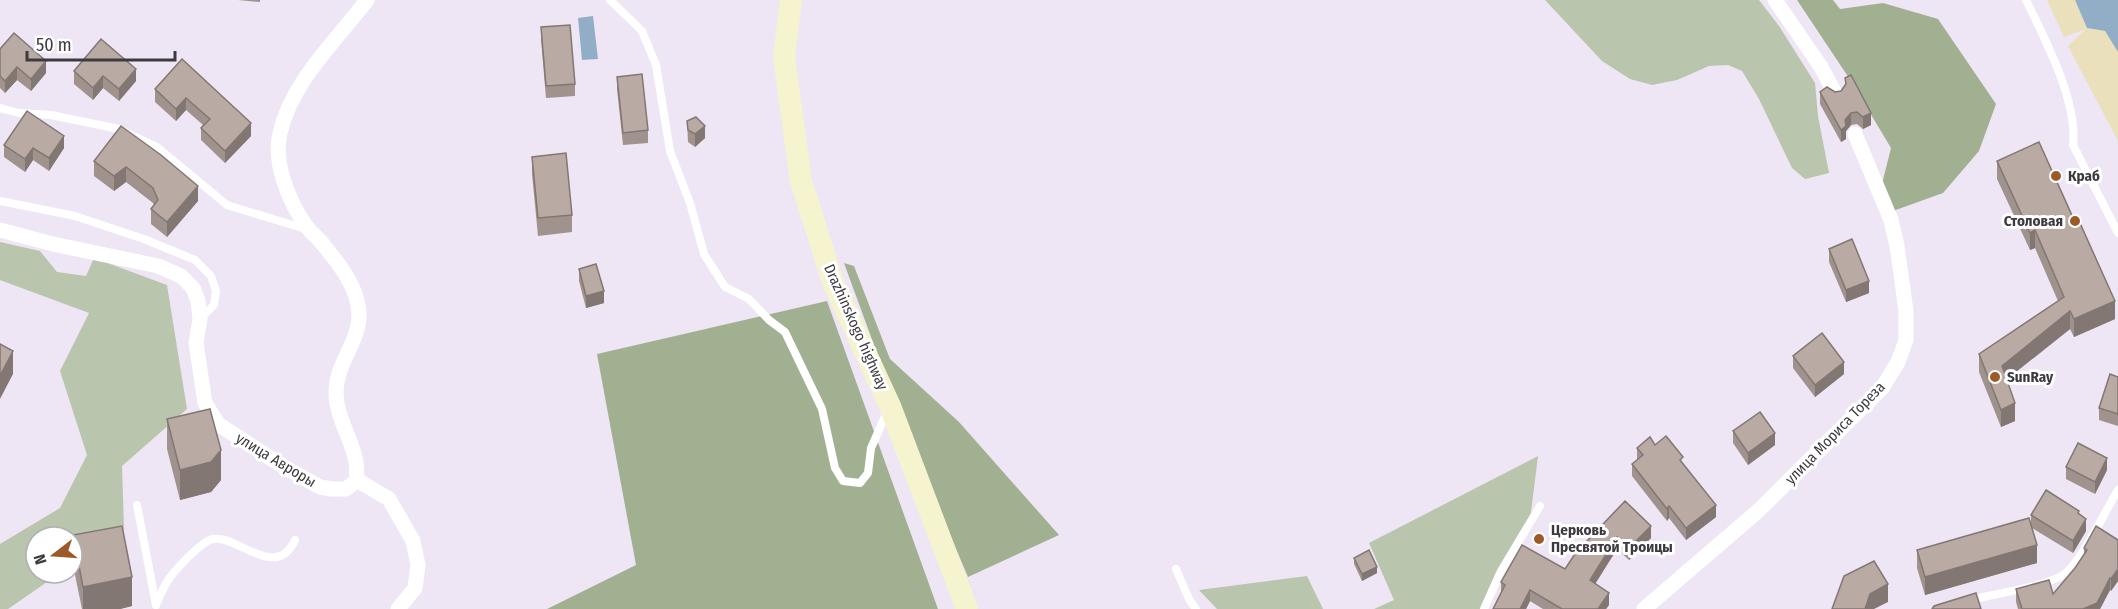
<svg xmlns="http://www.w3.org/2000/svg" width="2118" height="609" viewBox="0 0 2118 609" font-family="'Fira Sans Condensed',sans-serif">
<rect width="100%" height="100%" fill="#eee6f4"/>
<!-- green -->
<g fill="#b9c5ad">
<path d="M 1545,0 L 1759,0 L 1779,26 L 1815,83 L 1818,116 L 1829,173 L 1805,179 L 1792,168 L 1759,99 L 1742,71 L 1728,65 L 1709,66 L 1677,80 L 1652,85 L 1630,79 L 1602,61 Z"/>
<path d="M 0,242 L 40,251 L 57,272 L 86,276 L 94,258 L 167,285 L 187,409 L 122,466 L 124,529 L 72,565 L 72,537 L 36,537 L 36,573 L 60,573 L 8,609 L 0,609 L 0,544 L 60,508 L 87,455 L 60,371 L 89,313 L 0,280 Z"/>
<path d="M 1538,456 L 1530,520 L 1487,609 L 1374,609 L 1394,600 L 1369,543 Z"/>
<path d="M 1307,576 L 1323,609 L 1217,609 L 1199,590 Z"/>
</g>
<!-- forest -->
<g fill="#a1b091">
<path d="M 1797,0 L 1833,0 L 1840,9 L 1883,3 L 1938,19 L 1996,104 L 1979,151 L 1943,193 L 1893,211 L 1882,184 L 1891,148 L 1851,81 Z"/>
<path d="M 844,263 L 854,266 L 890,359 L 959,422 L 1059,535 L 968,577 L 904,427 Z"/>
<path d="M 827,301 L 938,609 L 547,609 L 636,565 L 597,354 Z"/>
</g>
<!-- sand -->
<path fill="#eae0bb" d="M 2047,0 L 2075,0 L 2087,28 L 2105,31 L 2118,52 L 2118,141 L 2068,46 L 2086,29 L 2064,37 Z"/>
<!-- water -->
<g fill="#92aec6">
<path d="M 2075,0 L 2118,0 L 2118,52 L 2105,31 L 2087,28 Z"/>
<path d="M 593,16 L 598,59 L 582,60 L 578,18 Z"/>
</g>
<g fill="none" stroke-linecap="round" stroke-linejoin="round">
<!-- service -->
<g stroke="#fff" stroke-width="8">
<path d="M 610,0 L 642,31 L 656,65 L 670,151 L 690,203 L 704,254 L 725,287 L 749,299 L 769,320 L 785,332 L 822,409 L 835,468 L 843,481 L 860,483 L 868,473 L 871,448 L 888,410"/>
<path d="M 2026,0 C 2045,39 2078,102 2073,145 L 2118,233"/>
<path d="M 0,108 L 19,113 L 51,115 L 119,129 L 157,147 L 227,205 L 306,229"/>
<path d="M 0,201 L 75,216 L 144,239 L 195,260 L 211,276 L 216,291 L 214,305 L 201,318"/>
<path d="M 137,505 L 156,605"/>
<path d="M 1176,569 L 1189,599 L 1196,609"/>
<path d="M 1969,600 C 1991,595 2046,586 2063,575 C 2081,563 2105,511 2118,490"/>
<path d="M 156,605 C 160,595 164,585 171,576 C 178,567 202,541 213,539 C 236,534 276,582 295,540"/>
<path d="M 1484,609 L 1501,571 L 1540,506"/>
</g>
<!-- minor -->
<g stroke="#fff" stroke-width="15">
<path d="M 1775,0 L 1821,67 L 1836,95"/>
<path d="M 0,230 L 53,244 L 158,266 L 181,276 L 193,288 L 198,301 L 200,319 L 196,343 L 200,370 L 205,403 L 218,424 L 284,467 L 320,487 L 332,489 L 346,489 L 357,480 C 356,474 357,468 356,462 C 352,438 336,418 336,392 C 336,357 369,336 356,297 C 350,277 335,259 322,243 C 316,236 309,231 304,223 C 288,199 273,162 280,133 C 292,81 336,41 367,0"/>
<path d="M 357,480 L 389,499 L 413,541 L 418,565 L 415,588 L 398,609"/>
<path d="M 1644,609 L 1758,511 L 1882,388 L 1898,362 L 1906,340 L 1906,311 L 1897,246 L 1891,220 L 1855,134"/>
</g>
<!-- secondary -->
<path stroke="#f5f4cf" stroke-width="22" d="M 791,0 L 784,57 L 801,181 L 833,282 L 890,406 L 967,609"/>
</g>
<!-- wall -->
<g fill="#a0928d">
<path d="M 238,0 L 260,0 L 260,2 Z"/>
<path d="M 541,27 L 575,84 L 575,96 L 546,98 L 541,39 Z"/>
<path d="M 0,49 L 46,73 L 31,91 L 17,80 L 5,93 L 0,88 Z"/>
<path d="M 182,59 L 251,136 L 225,163 L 201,140 L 201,128 L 203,125 L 186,110 L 176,121 L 155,102 L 155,89 Z"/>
<path d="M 74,71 L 136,81 L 119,101 L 103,88 L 93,100 L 74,84 Z"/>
<path d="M 617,77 L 648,130 L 648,143 L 623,145 L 617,89 Z"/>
<path d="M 1845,78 L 1871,125 L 1863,129 L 1857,124 L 1851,125 L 1846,131 L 1846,139 L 1841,142 L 1820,104 L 1820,92 L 1835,92 L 1841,91 L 1845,86 Z"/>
<path d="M 687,121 L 705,138 L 695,147 L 688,142 Z"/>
<path d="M 121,126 L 198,201 L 167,237 L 151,224 L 151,209 L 154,205 L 153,203 L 126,182 L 114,191 L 94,176 L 94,161 Z"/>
<path d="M 4,145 L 64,148 L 49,171 L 33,160 L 25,172 L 4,157 Z"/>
<path d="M 532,157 L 572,215 L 572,232 L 538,236 L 532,174 Z"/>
<path d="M 1997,161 L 2115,319 L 2074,337 L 2070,329 L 2007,379 L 2015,421 L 2001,427 L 1979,372 L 1979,354 L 2058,301 L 2035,248 L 2030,250 L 1997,179 Z"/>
<path d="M 1829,249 L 1869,293 L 1846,302 L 1829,262 Z"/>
<path d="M 579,269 L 604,303 L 586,308 L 579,281 Z"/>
<path d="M 1793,356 L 1844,374 L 1815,397 L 1793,368 Z"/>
<path d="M 2118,377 L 2118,426 L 2099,420 L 2099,408 Z"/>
<path d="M 167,419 L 221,480 L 211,492 L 180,500 L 167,449 Z"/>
<path d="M 1733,431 L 1775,445 L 1748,465 L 1733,443 Z"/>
<path d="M 1655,445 L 1716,517 L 1686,540 L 1669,518 L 1667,521 L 1632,476 L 1632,464 L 1637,460 L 1637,448 Z"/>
<path d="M 2066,467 L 2107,470 L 2095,494 L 2066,479 Z"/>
<path d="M 1625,501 L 1651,538 L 1629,560 L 1617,549 L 1595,584 L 1609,605 L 1606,609 L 1543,609 L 1530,601 L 1526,609 L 1493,609 L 1501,594 L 1501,582 L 1565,569 Z"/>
<path d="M 2079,514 L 2086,531 L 2073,553 L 2032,528 L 2037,563 L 1925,595 L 1917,568 L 1917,550 L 2031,523 L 2031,515 Z"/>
<path d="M 73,535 L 132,606 L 120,609 L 82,609 L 73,565 Z"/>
<path d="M 2118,540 L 2118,581 L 2111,591 L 2110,590 L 2100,609 L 2018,609 L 2016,602 L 2016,589 L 2053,594 L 2075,568 L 2084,555 L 2084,548 Z"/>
<path d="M 1354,558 L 1377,573 L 1362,581 L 1354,564 Z"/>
</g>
<!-- shaded-wall -->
<g fill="#827773">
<path d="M 46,61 L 46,73 L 31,91 L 31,79 Z"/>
<path d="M 17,67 L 17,80 L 5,93 L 5,81 Z"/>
<path d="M 136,69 L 136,81 L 119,101 L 119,89 Z"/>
<path d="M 103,76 L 103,88 L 93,100 L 93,88 Z"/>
<path d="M 186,98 L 186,110 L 176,121 L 176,109 Z"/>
<path d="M 1851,113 L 1851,125 L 1846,131 L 1846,139 L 1841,142 L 1841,130 L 1845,120 Z"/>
<path d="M 1871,113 L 1871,125 L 1863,129 L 1863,117 Z"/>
<path d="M 251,123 L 251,136 L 225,163 L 225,151 Z"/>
<path d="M 705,126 L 705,138 L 695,147 L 695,134 Z"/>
<path d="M 64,136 L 64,148 L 49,171 L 49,158 Z"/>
<path d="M 33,148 L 33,160 L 25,172 L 25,159 Z"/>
<path d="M 126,167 L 126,182 L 114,191 L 114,176 Z"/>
<path d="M 198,186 L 198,201 L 167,237 L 167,222 Z"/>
<path d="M 2035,230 L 2035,248 L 2030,250 L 2030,233 Z"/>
<path d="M 1869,281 L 1869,293 L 1846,302 L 1846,290 Z"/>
<path d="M 604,291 L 604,303 L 586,308 L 586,296 Z"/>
<path d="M 2115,301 L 2115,319 L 2074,337 L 2074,319 Z"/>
<path d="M 2070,311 L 2070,329 L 2002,383 L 2002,366 Z"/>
<path d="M 13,351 L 13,374 L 0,399 L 0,376 Z"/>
<path d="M 1844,362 L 1844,374 L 1815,397 L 1815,385 Z"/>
<path d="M 2015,403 L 2015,421 L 2001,427 L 2001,410 Z"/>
<path d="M 1775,433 L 1775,445 L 1748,465 L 1748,453 Z"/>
<path d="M 221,450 L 221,480 L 211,492 L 180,500 L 180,470 Z"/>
<path d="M 2107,458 L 2107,470 L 2095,494 L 2095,482 Z"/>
<path d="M 1716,505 L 1716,517 L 1686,540 L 1686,528 Z"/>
<path d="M 1669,506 L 1669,518 L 1667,521 L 1667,509 Z"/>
<path d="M 2086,519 L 2086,531 L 2073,553 L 2073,541 Z"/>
<path d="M 1651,526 L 1651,538 L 1629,560 L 1629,548 Z"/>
<path d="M 1617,537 L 1617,549 L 1590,592 L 1590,580 Z"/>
<path d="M 2037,545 L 2037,563 L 1925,595 L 1925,577 Z"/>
<path d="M 1377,567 L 1377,573 L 1362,581 L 1362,574 Z"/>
<path d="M 2118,569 L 2118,581 L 2111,591 L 2111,579 Z"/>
<path d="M 132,577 L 132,606 L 120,609 L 83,609 L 83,587 Z"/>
<path d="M 2110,578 L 2110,590 L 2100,609 L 2083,609 Z"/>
<path d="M 1888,584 L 1888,602 L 1874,609 L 1865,609 L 1870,594 Z"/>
<path d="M 1530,590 L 1530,601 L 1526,609 L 1520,609 Z"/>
<path d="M 1609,593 L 1609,605 L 1606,609 L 1598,609 Z"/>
</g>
<!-- building -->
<g fill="#baaaa4" stroke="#827773" stroke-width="1.5">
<path d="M 570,25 L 575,84 L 546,86 L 541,27 Z"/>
<path d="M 14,33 L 46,61 L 31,79 L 17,67 L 5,81 L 0,76 L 0,49 Z"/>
<path d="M 101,39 L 136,69 L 119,89 L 103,76 L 93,88 L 74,71 Z"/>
<path d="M 182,59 L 251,123 L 225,151 L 201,128 L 210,119 L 186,98 L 176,109 L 155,89 Z"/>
<path d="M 642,74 L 648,130 L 623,133 L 617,77 Z"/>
<path d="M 1851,75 L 1871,113 L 1863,117 L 1857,112 L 1851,113 L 1845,120 L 1846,126 L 1841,130 L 1820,92 L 1827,87 L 1835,92 L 1841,91 L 1846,84 L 1845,78 Z"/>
<path d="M 27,111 L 64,136 L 49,158 L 33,148 L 25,159 L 4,145 Z"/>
<path d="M 696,117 L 705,126 L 695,134 L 688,130 L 687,121 Z"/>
<path d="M 121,126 L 161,155 L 198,186 L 167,222 L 151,209 L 158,200 L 153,188 L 126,167 L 114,176 L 94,161 Z"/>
<path d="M 2039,142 L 2075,222 L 2079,221 L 2115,301 L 2074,319 L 2070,311 L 2002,366 L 2015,403 L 2001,410 L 1979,354 L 2064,297 L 2035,230 L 2030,233 L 1997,161 Z"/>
<path d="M 566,153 L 572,215 L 538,218 L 532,157 Z"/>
<path d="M 1852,239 L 1869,281 L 1846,290 L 1829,249 Z"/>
<path d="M 596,264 L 604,291 L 586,296 L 579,269 Z"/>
<path d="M 1822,333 L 1844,362 L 1815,385 L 1793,356 Z"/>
<path d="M 0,344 L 13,351 L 0,376 Z"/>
<path d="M 2110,374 L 2118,377 L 2118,414 L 2099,408 Z"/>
<path d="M 210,409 L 221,450 L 211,462 L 180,470 L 167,419 Z"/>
<path d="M 1760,412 L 1775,433 L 1748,453 L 1733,431 Z"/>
<path d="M 1666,436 L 1683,457 L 1680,460 L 1716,505 L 1686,528 L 1669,506 L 1667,509 L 1632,464 L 1643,455 L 1637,448 L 1650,437 L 1655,445 Z"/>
<path d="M 2078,443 L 2107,458 L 2095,482 L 2066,467 Z"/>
<path d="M 2046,490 L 2079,511 L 2078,513 L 2086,519 L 2073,541 L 2031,515 Z"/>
<path d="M 1625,501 L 1651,526 L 1629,548 L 1617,537 L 1590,580 L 1609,593 L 1598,609 L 1562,609 L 1530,590 L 1520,609 L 1493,609 L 1505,585 L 1501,582 L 1522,545 L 1565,569 L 1583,542 L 1585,543 Z"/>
<path d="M 2029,518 L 2037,545 L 1925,577 L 1917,550 Z"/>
<path d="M 122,526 L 132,577 L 83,587 L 73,535 Z"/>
<path d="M 2096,526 L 2118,540 L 2118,569 L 2111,579 L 2110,578 L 2097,603 L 2083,609 L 2022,609 L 2016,589 L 2049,580 L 2053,594 L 2075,568 L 2087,550 L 2084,548 Z"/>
<path d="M 1369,550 L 1377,567 L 1362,574 L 1354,558 Z"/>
<path d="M 1874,561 L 1888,584 L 1870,594 L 1865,609 L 1832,609 L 1844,576 Z"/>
<path d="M 1976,593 L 1981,609 L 1932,609 L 1934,606 Z"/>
</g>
<!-- markers -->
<g fill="#9d5a29" stroke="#fff" stroke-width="2">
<circle cx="2056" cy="176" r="6"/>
<circle cx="2075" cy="221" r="6"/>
<circle cx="1995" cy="377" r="6"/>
<circle cx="1539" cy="539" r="6"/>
</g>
<g text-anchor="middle" stroke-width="6" stroke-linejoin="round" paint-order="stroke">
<!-- poi labels -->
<g font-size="15" font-weight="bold" fill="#3d3a3f" stroke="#fff" text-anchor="start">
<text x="2068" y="181">Краб</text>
<text x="2063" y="226" text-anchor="end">Столовая</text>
<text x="2007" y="382">SunRay</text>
<text x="1551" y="535">Церковь<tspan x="1551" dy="17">Пресвятой Троицы</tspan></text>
</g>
<!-- street labels -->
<g font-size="15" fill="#3d3a3f" stroke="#fff">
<text transform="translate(856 327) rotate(66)" y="5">Drazhinskogo highway</text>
<text transform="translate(1835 433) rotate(-46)" y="5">улица Мориса Тореза</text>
<text transform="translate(276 460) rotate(31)" y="5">улица Авроры</text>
</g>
</g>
<!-- north arrow -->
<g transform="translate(54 555) rotate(253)"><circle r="28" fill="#ffffff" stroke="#b1b0b2" stroke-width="1.5"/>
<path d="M0-4.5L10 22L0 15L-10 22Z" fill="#9d5a29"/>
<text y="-9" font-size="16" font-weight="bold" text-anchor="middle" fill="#3d3a3f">N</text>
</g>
<!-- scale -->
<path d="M27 51v9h148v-9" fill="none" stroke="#3d3a3f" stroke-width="3"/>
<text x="36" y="51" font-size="18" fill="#3d3a3f" stroke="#ffffff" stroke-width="4.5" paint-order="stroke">50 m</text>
</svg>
